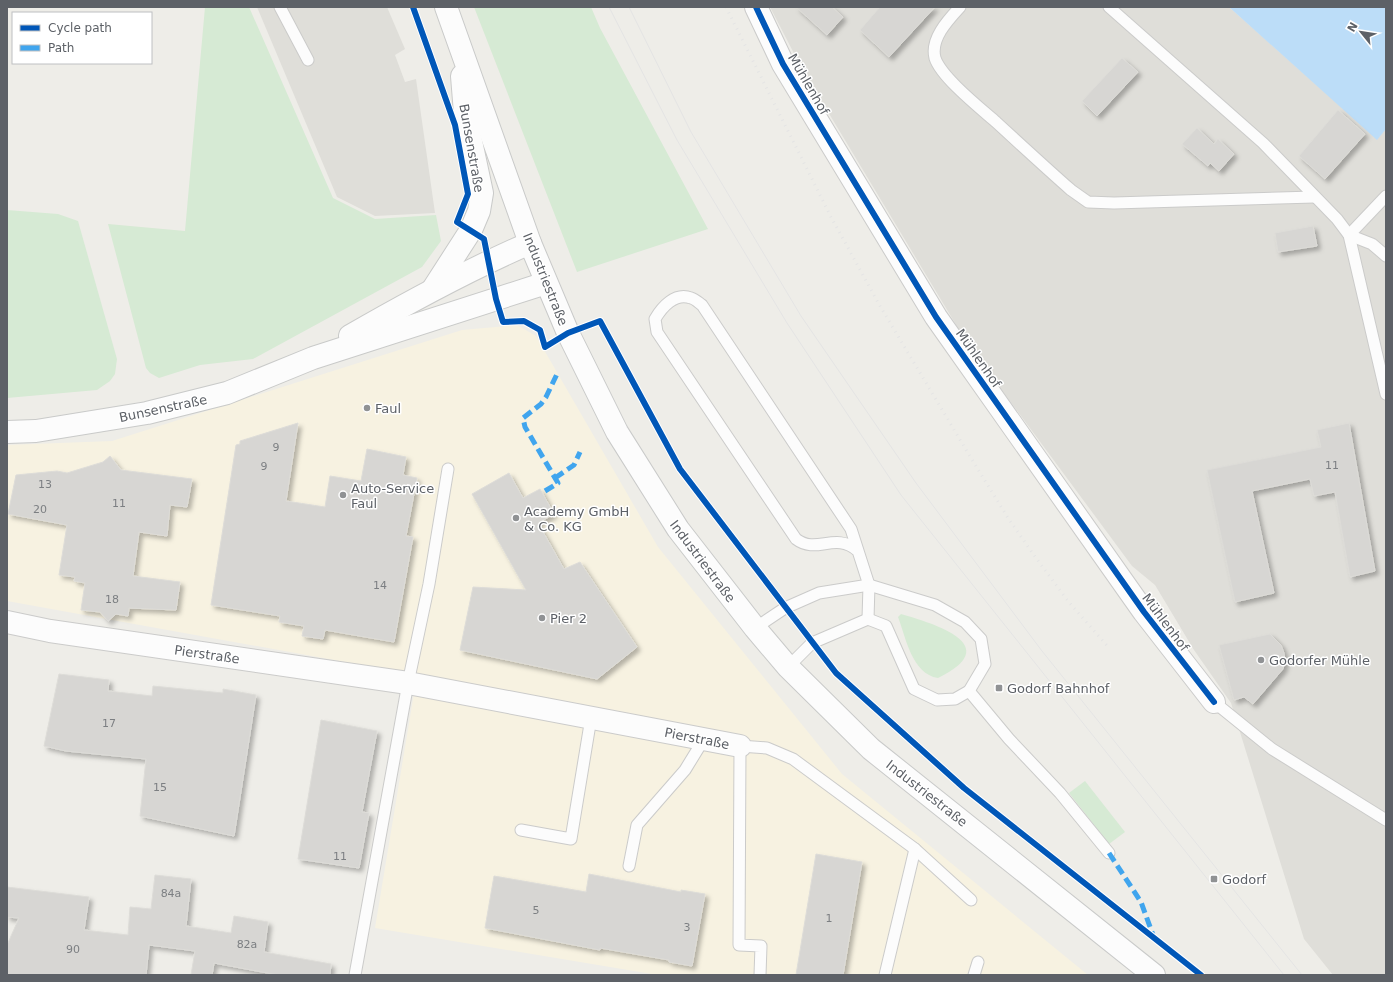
<svg xmlns="http://www.w3.org/2000/svg" width="1393" height="982" viewBox="0 0 1393 982" font-family="'DejaVu Sans',sans-serif">
<defs>
<filter id="shadow"><feDropShadow dx="3.5" dy="3.5" stdDeviation="2" flood-color="#0004"/></filter>
</defs>
<rect width="100%" height="100%" fill="#eeede8"/>
<!-- commercial -->
<path fill="#f7f2e1" d="M 517,325 L 536,336 L 658,547 L 842,774 L 1088,975 L 658,975 L 375,928 L 417,675 L 7,601 L 7,445 L 112,441 L 462,330 Z"/>
<!-- industrial -->
<g fill="#dfded9">
<path d="M 257,7 L 387,7 L 405,49 L 395,55 L 405,82 L 416,79 L 435,213 L 375,216 L 337,197 Z"/>
<path d="M 770,7 L 1229,7 L 1377,139 L 1386,129 L 1386,975 L 1333,975 L 1304,939 L 1231,703 L 1194,650 L 1155,585 L 1132,566 L 967,343 L 801,67 Z"/>
</g>
<!-- green -->
<g fill="#d6ead4">
<path d="M 205,7 L 249,7 L 333,198 L 375,219 L 436,215 L 441,241 L 422,267 L 253,359 L 200,365 L 159,378 L 150,373 L 146,368 L 108,224 L 185,231 Z"/>
<path d="M 474,7 L 591,7 L 600,28 L 708,229 L 577,272 Z"/>
<path d="M 7,210 L 58,214 L 78,221 L 117,359 L 115,374 L 110,381 L 97,390 L 7,398 Z"/>
<path d="M 901,614 C 935,624 1006,645 938,678 C 912,674 906,638 898,617 Z"/>
<path d="M 1085,781 L 1125,832 L 1109,844 L 1069,793 Z"/>
</g>
<!-- water -->
<path fill="#bcddf8" d="M 1229,7 L 1386,7 L 1386,129 L 1377,140 Z"/>
<!-- building -->
<g fill="#d7d6d3" stroke="#dddcd8" filter="url(#shadow)">
<path d="M 796,7 L 832,7 L 843,17 L 827,35 Z"/>
<path d="M 880,7 L 935,7 L 889,57 L 860,30 Z"/>
<path d="M 1122,58 L 1138,72 L 1097,116 L 1082,101 Z"/>
<path d="M 1338,110 L 1365,134 L 1325,179 L 1299,156 Z"/>
<path d="M 1197,128 L 1214,144 L 1218,139 L 1234,154 L 1219,171 L 1210,163 L 1208,166 L 1182,144 Z"/>
<path d="M 1313,226 L 1317,246 L 1278,252 L 1275,233 Z"/>
<path d="M 298,423 L 286,501 L 325,507 L 330,476 L 361,481 L 367,449 L 406,457 L 403,475 L 417,478 L 406,536 L 413,537 L 394,642 L 325,630 L 323,639 L 302,636 L 304,626 L 279,622 L 280,616 L 211,605 L 236,445 L 240,444 L 240,441 Z"/>
<path d="M 1349,423 L 1375,571 L 1350,577 L 1335,492 L 1314,496 L 1310,479 L 1252,491 L 1274,593 L 1235,602 L 1207,470 L 1321,447 L 1317,430 Z"/>
<path d="M 110,456 L 121,470 L 192,479 L 187,507 L 170,505 L 167,536 L 139,532 L 133,576 L 180,582 L 176,610 L 129,608 L 128,616 L 116,614 L 108,621 L 100,612 L 81,610 L 85,583 L 74,581 L 75,577 L 59,575 L 67,525 L 8,514 L 16,475 L 57,471 L 67,473 L 103,462 Z"/>
<path d="M 509,473 L 523,498 L 540,489 L 554,514 L 538,523 L 564,569 L 580,562 L 637,647 L 597,679 L 460,650 L 473,587 L 526,590 L 472,494 Z"/>
<path d="M 1270,634 L 1281,645 L 1284,653 L 1285,661 L 1283,669 L 1253,704 L 1244,697 L 1234,700 L 1219,645 Z"/>
<path d="M 59,674 L 109,680 L 108,691 L 152,696 L 153,686 L 223,693 L 223,689 L 256,695 L 234,836 L 140,816 L 146,759 L 66,751 L 44,746 Z"/>
<path d="M 321,720 L 377,731 L 362,812 L 369,813 L 359,868 L 298,859 Z"/>
<path d="M 816,854 L 862,862 L 843,975 L 796,975 Z"/>
<path d="M 589,874 L 681,892 L 681,890 L 705,894 L 692,966 L 669,962 L 669,960 L 600,948 L 600,950 L 485,928 L 494,876 L 586,892 Z"/>
<path d="M 155,875 L 191,879 L 186,926 L 231,933 L 234,916 L 268,922 L 264,952 L 331,964 L 330,975 L 278,975 L 214,963 L 212,975 L 191,975 L 195,951 L 149,945 L 146,975 L 7,975 L 7,945 L 19,918 L 7,917 L 7,887 L 89,897 L 84,930 L 128,935 L 130,907 L 151,909 Z"/>
</g>
<g fill="none" stroke-linecap="round" stroke-linejoin="round">
<defs>
<g id="service">
<path d="M 280,7 L 308,60"/>
<path d="M 960,7 C 948,20 930,39 935,58 C 941,77 980,108 996,122 C 1021,145 1046,168 1071,190 L 1088,202 L 1114,203 L 1314,197"/>
<path d="M 1109,7 L 1263,143 L 1337,219 L 1349,235 L 1386,394"/>
<path d="M 1386,196 L 1349,235 L 1372,244 L 1386,256"/>
<path d="M 858,551 C 835,531 817,555 796,539 L 657,332 L 655,319 C 662,307 675,292 691,298 C 695,299 699,303 702,305 L 851,529 L 869,585 L 868,619"/>
<path d="M 755,628 L 785,608 L 819,593 L 869,585 L 935,605 L 965,622 L 981,639 L 985,664 L 969,691 L 955,699 L 937,700 L 914,689 L 886,626 L 868,619 L 812,643 L 788,667"/>
<path d="M 969,691 L 1009,739 L 1060,793 L 1109,853"/>
<path d="M 1214,702 L 1272,749 L 1386,820"/>
<path d="M 521,830 L 571,839 L 591,718"/>
<path d="M 629,866 L 637,825 L 685,770 L 704,739"/>
<path d="M 355,975 L 408,683 L 429,584 L 448,469"/>
<path d="M 760,975 L 761,946 L 739,945 L 740,746 L 767,748 L 793,759 L 915,849 L 971,900"/>
<path d="M 885,975 L 915,849"/>
<path d="M 974,975 L 978,962"/>
</g>
<g id="minor">
<path d="M 756,7 L 783,64 L 936,317 L 1144,612 L 1214,702"/>
<path d="M 7,622 L 50,631 L 408,683 L 740,746"/>
</g>
<g id="secondary">
<path d="M 446,7 L 530,243 L 568,333 L 617,432 L 678,529 L 755,628 L 788,667 L 871,749 L 1154,975"/>
<path d="M 433,289 L 471,230 L 479,211 L 482,193 L 465,113 L 462,76"/>
<path d="M 350,336 C 409,302 468,270 530,243"/>
<path d="M 7,432 L 36,431 L 147,413 L 227,393 L 313,358 L 546,283"/>
</g>
</defs>
<!-- service casing -->
<use href="#service" stroke="#cbcbca" stroke-width="13"/>
<!-- minor casing -->
<use href="#minor" stroke="#cbcbca" stroke-width="24"/>
<!-- secondary casing -->
<use href="#secondary" stroke="#c9cac9" stroke-width="24"/>
<!-- service -->
<use href="#service" stroke="#fcfcfc" stroke-width="11"/>
<!-- minor -->
<use href="#minor" stroke="#fcfcfc" stroke-width="22"/>
<!-- secondary -->
<use href="#secondary" stroke="#fcfcfc" stroke-width="22"/>
<!-- tram -->
<g stroke="#e4e4e4" stroke-width="1">
<path d="M 609,7 L 677,140 L 787,323 L 901,495 L 1284,975"/>
<path d="M 629,7 L 691,132 L 801,316 L 916,483 L 1042,651 L 1302,975"/>
</g>
<!-- rail -->
<path stroke="#e4e4e4" stroke-width="3" stroke-dasharray="1 5" stroke-linecap="butt" d="M 726,7 L 831,217 L 880,306 L 971,458 L 1008,518 L 1036,558 L 1068,601 L 1109,648"/>
<!-- quiet -->
<g stroke="#40a5ee" stroke-width="5" stroke-dasharray="10 5" stroke-linecap="butt">
<path d="M 555,478 L 574,465 L 580,452"/>
<path d="M 545,491 L 558,483 L 525,427 L 523,418 L 541,404 L 546,397 L 558,372"/>
<path d="M 1109,853 L 1141,902 L 1153,935"/>
</g>
<defs>
<g id="cycleway">
<path d="M 413,7 L 455,125 L 468,194 L 457,222 L 484,239 L 496,299 L 503,322 L 524,321 L 540,330 L 545,347 L 568,333 L 600,321 L 680,469 L 836,673 L 964,788 L 1201,975"/>
<path d="M 756,7 L 783,64 L 936,317 L 1144,612 L 1214,702"/>
</g>
</defs>
<!-- cycleway casing -->
<use href="#cycleway" stroke="#fff" stroke-width="8"/>
<!-- cycleway -->
<use href="#cycleway" stroke="#0057b8" stroke-width="6"/>
</g>
<!-- markers -->
<g fill="#909294" stroke="#fff" stroke-width="1.5">
<circle cx="367" cy="408" r="4"/>
<circle cx="343" cy="495" r="4"/>
<circle cx="516" cy="518" r="4"/>
<circle cx="542" cy="618" r="4"/>
<circle cx="1261" cy="660" r="4"/>
<rect x="995" y="684" width="8" height="8" rx="2"/>
<rect x="1210" y="875" width="8" height="8" rx="2"/>
</g>
<g text-anchor="middle" stroke-width="3" stroke-linejoin="round" paint-order="stroke">
<!-- number labels -->
<g font-size="11" fill="#7c7f82">
<text x="276" y="451">9</text>
<text x="1332" y="469">11</text>
<text x="264" y="470">9</text>
<text x="45" y="488">13</text>
<text x="119" y="507">11</text>
<text x="40" y="513">20</text>
<text x="380" y="589">14</text>
<text x="112" y="603">18</text>
<text x="109" y="727">17</text>
<text x="160" y="791">15</text>
<text x="340" y="860">11</text>
<text x="171" y="897">84a</text>
<text x="536" y="914">5</text>
<text x="829" y="922">1</text>
<text x="687" y="931">3</text>
<text x="247" y="948">82a</text>
<text x="73" y="953">90</text>
</g>
<!-- street labels -->
<g font-size="13" fill="#5d6167" stroke="#fff">
<text transform="translate(809 84) rotate(60)" y="5">Mühlenhof</text>
<text transform="translate(472 148) rotate(80)" y="5">Bunsenstraße</text>
<text transform="translate(546 279) rotate(68)" y="5">Industriestraße</text>
<text transform="translate(979 358) rotate(55)" y="5">Mühlenhof</text>
<text transform="translate(163 408) rotate(-12)" y="5">Bunsenstraße</text>
<text transform="translate(703 561) rotate(53)" y="5">Industriestraße</text>
<text transform="translate(1166 622) rotate(53)" y="5">Mühlenhof</text>
<text transform="translate(207 654) rotate(8)" y="5">Pierstraße</text>
<text transform="translate(697 738) rotate(11)" y="5">Pierstraße</text>
<text transform="translate(927 793) rotate(38)" y="5">Industriestraße</text>
</g>
<!-- poi labels -->
<g font-size="13" fill="#5d6167" stroke="#fff" text-anchor="start">
<text x="375" y="413">Faul</text>
<text x="351" y="493">Auto-Service<tspan x="351" dy="15">Faul</tspan></text>
<text x="524" y="516">Academy GmbH<tspan x="524" dy="15">&amp; Co. KG</tspan></text>
<text x="550" y="623">Pier 2</text>
<text x="1269" y="665">Godorfer Mühle</text>
<text x="1007" y="693">Godorf Bahnhof</text>
<text x="1222" y="884">Godorf</text>
</g>
</g>
<!-- border -->
<rect width="1393" height="982" fill="none" stroke="#5d6167" stroke-width="16"/>
<!-- legend -->
<rect x="12" y="12" width="140" height="52" fill="#ffffff" stroke="#bec0c2"/>
<rect x="20" y="25" width="20" height="6" fill="#0057b8" stroke="#bec0c2"/>
<text x="48" y="32" font-size="12" fill="#5d6167">Cycle path</text>
<rect x="20" y="45" width="20" height="6" fill="#40a5ee" stroke="#bec0c2"/>
<text x="48" y="52" font-size="12" fill="#5d6167">Path</text>
<!-- north arrow -->
<g transform="translate(1361 32) rotate(300)" stroke="#ffffff" stroke-width="3" paint-order="stroke">
<path d="M0-3L7 15L0 10L-7 15Z" fill="#5d6167"/>
<text y="-6" font-size="11" font-weight="bold" text-anchor="middle" fill="#5d6167">N</text>
</g>
</svg>
